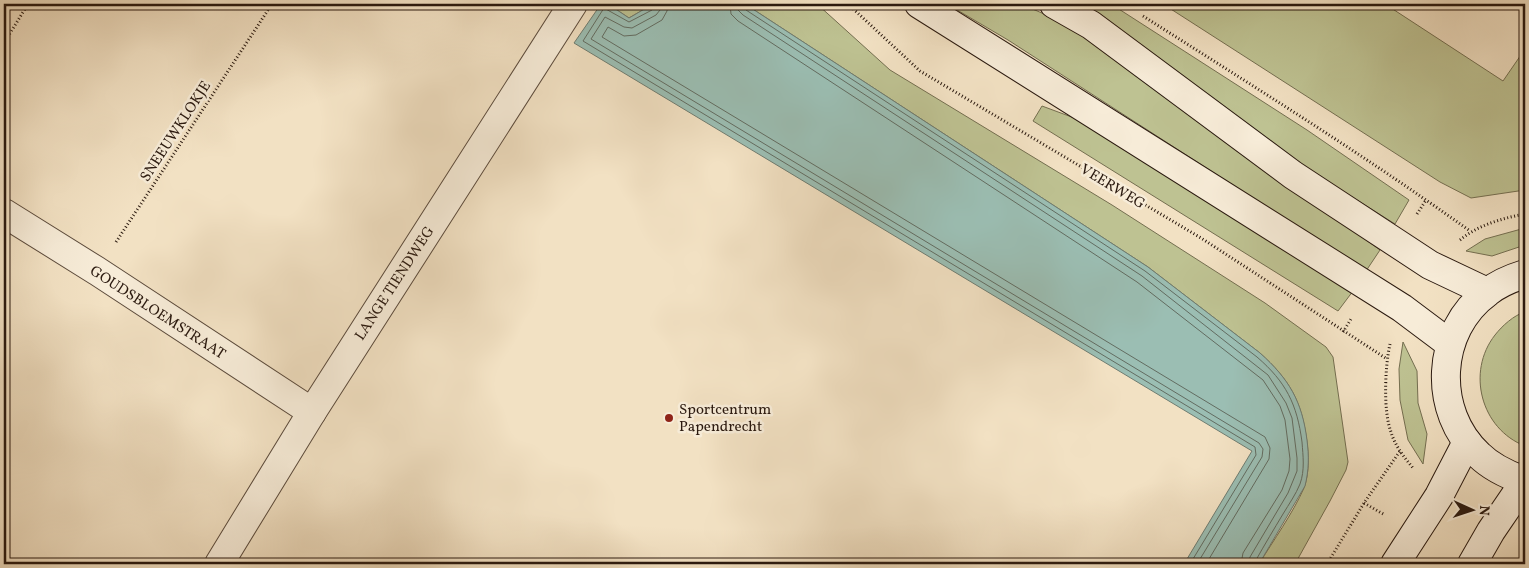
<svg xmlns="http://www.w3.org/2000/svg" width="1529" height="568" viewBox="0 0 1529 568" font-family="Vollkorn,serif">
<rect width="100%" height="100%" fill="#f2e1c3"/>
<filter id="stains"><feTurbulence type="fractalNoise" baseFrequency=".004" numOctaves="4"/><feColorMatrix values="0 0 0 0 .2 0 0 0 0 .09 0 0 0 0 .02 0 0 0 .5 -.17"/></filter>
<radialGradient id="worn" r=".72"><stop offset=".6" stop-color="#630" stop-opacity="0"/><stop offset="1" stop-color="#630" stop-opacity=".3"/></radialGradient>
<!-- green -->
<g fill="#bec292" stroke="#746e50">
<path d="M 608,4 L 653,4 L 629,18 Z"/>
<path d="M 745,4 L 817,4 L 890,70 L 1112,205 L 1265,303 L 1326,347 L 1333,357 L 1348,462 L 1346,470 L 1330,501 L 1295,564 L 1259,564 C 1273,541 1293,513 1304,488 C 1309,474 1309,457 1307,442 C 1302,402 1290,380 1260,353 L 1148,267 Z"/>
<path d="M 947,4 L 1021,4 L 1072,26 L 1380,250 L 1366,271 L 1008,40 Z"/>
<path d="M 1075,4 L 1111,4 L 1307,130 L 1409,200 L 1395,224 L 1300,164 Z"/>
<path d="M 1163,4 L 1385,4 L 1503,81 L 1525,49 L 1525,190 L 1471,198 L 1440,182 Z"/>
<path d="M 1042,106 L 1112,132 L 1353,291 L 1338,311 L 1033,121 Z"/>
<path d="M 1525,228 L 1525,245 L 1492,256 L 1466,251 L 1485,239 Z"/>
<path d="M 1525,312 L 1525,446 C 1481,429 1466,372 1495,335 C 1502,326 1514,315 1525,312 Z"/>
<path d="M 1403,342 L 1417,371 L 1418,403 L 1427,434 L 1423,464 L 1408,440 L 1400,400 L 1399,369 Z"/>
</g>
<!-- water -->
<path fill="#9bbeb3" stroke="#6e7c71" d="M 601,4 L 608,4 L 629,18 L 653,4 L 745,4 L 1148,267 L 1260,353 C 1289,379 1302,401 1307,440 C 1309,456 1309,470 1305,486 L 1259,564 L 1184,564 L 1252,451 L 574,43 Z"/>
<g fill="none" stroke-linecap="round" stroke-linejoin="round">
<!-- shore -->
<g stroke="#626c61" stroke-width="1">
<path d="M 655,4 L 652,10 L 629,22 L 604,8 L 583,41 L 1255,447 L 1256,455 L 1190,564"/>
<path d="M 661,4 L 660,10 L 656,15 L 632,28 L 624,27 L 605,17 L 591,39 L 1259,443 L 1263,449 L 1262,457 L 1197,564"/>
<path d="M 668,4 L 667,11 L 662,20 L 636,35 L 624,36 L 608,27 L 602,37 L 1265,437 L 1270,448 L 1269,459 L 1206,564"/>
<path d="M 730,4 L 731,14 L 738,21 L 1137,282 L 1263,380 L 1280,406 L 1285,420 L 1290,459 L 1289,471 L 1282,490 L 1243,553 L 1241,564"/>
<path d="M 737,4 L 738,10 L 743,15 L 1142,276 L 1268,375 L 1286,403 L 1292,418 L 1297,458 L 1297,471 L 1288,493 L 1250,557 L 1248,564"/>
<path d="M 743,4 L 746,10 L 1145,271 L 1257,357 C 1286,382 1297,404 1302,442 C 1303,456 1305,470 1300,484 C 1296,494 1289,504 1283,514 C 1274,529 1265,544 1256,560 L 1255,564"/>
</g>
<defs>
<g id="street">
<path d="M 4,213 L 97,271 L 312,412"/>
<path d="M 219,564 L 312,412 L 573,4"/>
</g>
<g id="secondary">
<path d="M 919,4 L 1402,308 L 1450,344"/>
<path d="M 1054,4 L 1091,25 L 1293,175 L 1430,265 L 1487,292"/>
<path d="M 1525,274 C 1512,278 1499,283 1488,292 C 1435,330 1432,412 1479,455 C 1492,468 1508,475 1525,481"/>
<path d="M 1395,564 L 1439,496 L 1467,442"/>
<path d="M 1472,564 L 1491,531 L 1525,481"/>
</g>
</defs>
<!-- street casing -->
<use href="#street" stroke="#5c4b3c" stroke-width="30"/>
<!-- secondary casing -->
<use href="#secondary" stroke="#2a190f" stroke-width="30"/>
<!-- path -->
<g stroke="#2a190f" stroke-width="3" stroke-dasharray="1 2.5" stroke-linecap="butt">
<path d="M 848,4 L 920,71 L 1201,238 L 1387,359"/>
<path d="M 1143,16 C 1253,86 1364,155 1470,231"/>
<path d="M 4,43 L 28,4"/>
<path d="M 1417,214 L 1426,200"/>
<path d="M 1460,240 C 1478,225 1503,218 1525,214"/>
<path d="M 116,242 L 272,4"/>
<path d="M 1343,332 L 1351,319"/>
<path d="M 1390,344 C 1385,366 1383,411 1391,432 C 1395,446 1404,457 1413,468"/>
<path d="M 1364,503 L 1385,515"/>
<path d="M 1327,564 L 1364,503 L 1400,451"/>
</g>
<!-- street -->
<use href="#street" stroke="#f7ecd8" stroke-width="28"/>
<!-- secondary -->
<use href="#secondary" stroke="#f7ecd8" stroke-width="28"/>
</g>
<!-- markers -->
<circle fill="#8f2418" stroke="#f7ecd8" stroke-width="2" cx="669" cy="418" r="5"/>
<g text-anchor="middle" stroke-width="5" stroke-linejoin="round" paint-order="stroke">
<!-- street labels -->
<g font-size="15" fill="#2a190f" stroke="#f7ecd8">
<text transform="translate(175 131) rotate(-57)" y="5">SNEEUWKLOKJE</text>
<text transform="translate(1113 186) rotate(31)" y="5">VEERWEG</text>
<text transform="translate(394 283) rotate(-57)" y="5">LANGE TIENDWEG</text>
<text transform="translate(158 312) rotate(33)" y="5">GOUDSBLOEMSTRAAT</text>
</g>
<!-- poi labels -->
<g font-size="15" fill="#2a190f" stroke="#f7ecd8" text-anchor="start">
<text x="679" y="414">Sportcentrum<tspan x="679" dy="17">Papendrecht</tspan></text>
</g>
</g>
<!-- margin -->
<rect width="1529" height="568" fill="none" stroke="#f2e1c3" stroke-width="20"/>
<rect x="5" y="5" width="1519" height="558" fill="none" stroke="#2a190f" stroke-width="2.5"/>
<rect x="10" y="10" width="1509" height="548" fill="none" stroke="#2a190f"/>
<!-- north arrow -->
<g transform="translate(1472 510) rotate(93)" stroke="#f7ecd8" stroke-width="4" paint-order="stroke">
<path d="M0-4L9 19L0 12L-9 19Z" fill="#2a190f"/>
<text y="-8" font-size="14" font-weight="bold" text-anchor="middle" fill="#2a190f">N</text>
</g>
<rect width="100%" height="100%" filter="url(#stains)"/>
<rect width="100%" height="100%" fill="url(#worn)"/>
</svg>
